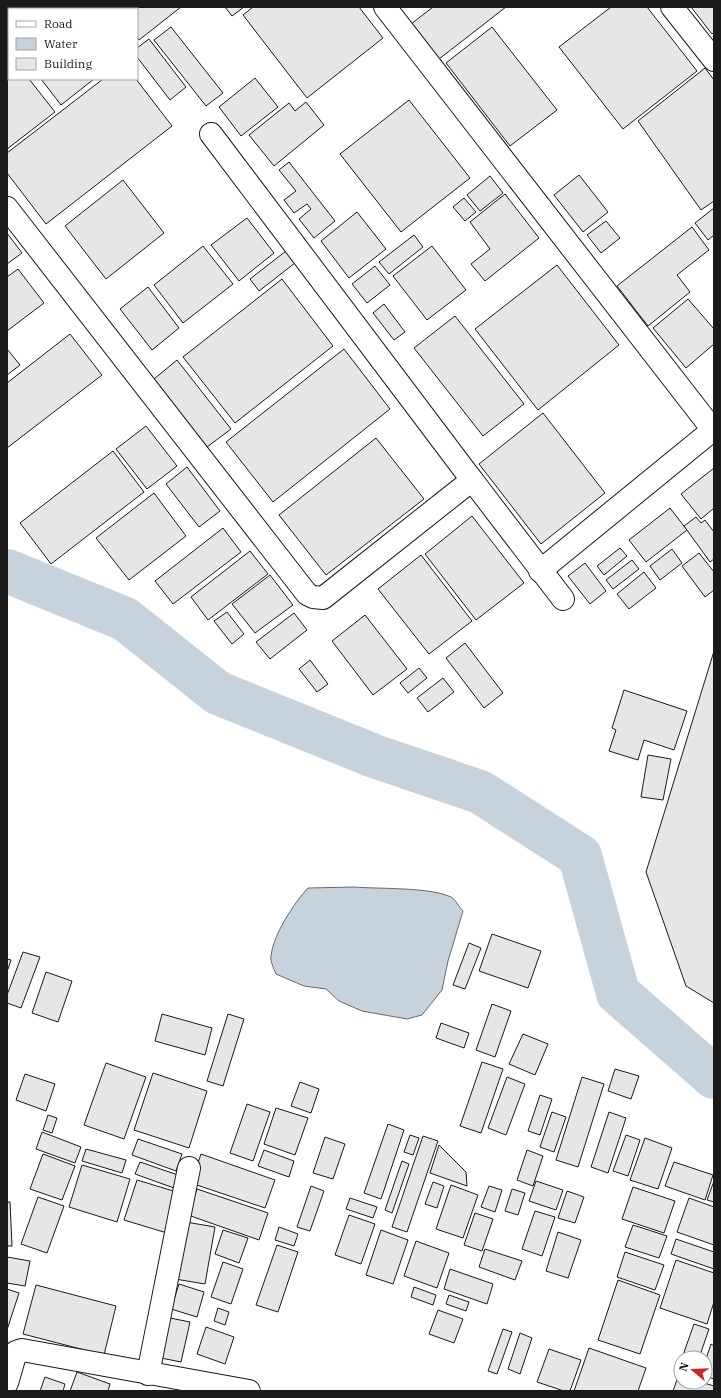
<svg xmlns="http://www.w3.org/2000/svg" width="721" height="1398" viewBox="0 0 721 1398" font-family="'IBM Plex Serif',serif">
<rect width="100%" height="100%" fill="#fff"/>
<!-- water -->
<path fill="#c6d2dc" stroke="#6a6a6a" d="M 354,887 C 378,889 430,887 451,897 C 455,899 459,907 463,911 L 448,961 L 442,990 L 422,1015 L 407,1019 L 362,1011 L 339,1001 L 326,989 L 304,986 L 276,974 C 274,969 270,961 271,956 C 273,935 294,903 308,888 Z"/>
<g fill="none" stroke-linecap="round" stroke-linejoin="round">
<!-- river -->
<path stroke="#c6d2dc" stroke-width="44" d="M 7,571 L 125,619 L 218,693 L 374,756 L 480,792 L 580,856 L 618,993 L 714,1077"/>
</g>
<!-- building -->
<g fill="#e6e6e6" stroke="#1a1a1a">
<path d="M 7,7 L 38,7 L 40,9 L 9,9 L 9,37 L 7,35 Z"/>
<path d="M 114,7 L 181,7 L 139,40 L 137,37 L 137,9 L 115,9 Z"/>
<path d="M 225,7 L 244,7 L 232,16 Z"/>
<path d="M 253,7 L 359,7 L 383,38 L 307,98 L 243,15 Z"/>
<path d="M 433,7 L 506,7 L 439,59 L 411,24 Z"/>
<path d="M 611,7 L 647,7 L 697,71 L 623,129 L 559,47 Z"/>
<path d="M 691,7 L 714,7 L 714,32 L 712,34 Z"/>
<path d="M 171,27 L 223,93 L 206,106 L 154,40 Z"/>
<path d="M 492,27 L 557,110 L 510,146 L 446,63 Z"/>
<path d="M 149,39 L 186,87 L 170,100 L 137,57 L 137,48 Z"/>
<path d="M 7,50 L 9,52 L 9,79 L 29,79 L 55,112 L 7,149 Z"/>
<path d="M 705,68 L 714,80 L 714,201 L 701,210 L 638,121 Z"/>
<path d="M 255,78 L 278,107 L 241,136 L 219,107 Z"/>
<path d="M 41,79 L 94,79 L 61,105 Z"/>
<path d="M 103,79 L 136,79 L 172,126 L 46,224 L 7,173 L 7,153 Z"/>
<path d="M 409,100 L 470,178 L 401,232 L 340,154 Z"/>
<path d="M 306,102 L 324,125 L 274,166 L 249,135 L 289,103 L 295,111 Z"/>
<path d="M 289,162 L 335,221 L 314,238 L 299,219 L 311,209 L 307,204 L 294,213 L 284,200 L 296,191 L 279,170 Z"/>
<path d="M 579,175 L 608,212 L 583,232 L 554,195 Z"/>
<path d="M 490,176 L 503,193 L 480,211 L 467,195 Z"/>
<path d="M 123,180 L 164,233 L 106,279 L 65,226 Z"/>
<path d="M 505,194 L 539,238 L 485,281 L 471,264 L 490,249 L 470,222 Z"/>
<path d="M 464,198 L 476,212 L 465,221 L 453,207 Z"/>
<path d="M 714,208 L 714,235 L 708,240 L 695,223 Z"/>
<path d="M 357,212 L 386,249 L 349,278 L 321,241 Z"/>
<path d="M 247,218 L 274,253 L 239,281 L 211,245 Z"/>
<path d="M 606,221 L 620,238 L 601,253 L 587,235 Z"/>
<path d="M 692,227 L 709,250 L 677,275 L 690,292 L 648,326 L 617,286 Z"/>
<path d="M 7,233 L 22,253 L 7,264 Z"/>
<path d="M 414,235 L 423,247 L 389,274 L 379,262 Z"/>
<path d="M 203,246 L 233,284 L 183,323 L 154,285 Z"/>
<path d="M 432,246 L 466,290 L 427,320 L 393,276 Z"/>
<path d="M 286,251 L 295,263 L 259,291 L 250,279 Z"/>
<path d="M 557,265 L 619,345 L 538,410 L 475,329 Z"/>
<path d="M 375,266 L 390,285 L 367,303 L 352,284 Z"/>
<path d="M 18,269 L 44,303 L 7,331 L 7,277 Z"/>
<path d="M 282,279 L 333,346 L 235,423 L 183,357 Z"/>
<path d="M 148,287 L 179,328 L 152,350 L 120,309 Z"/>
<path d="M 688,299 L 714,329 L 714,344 L 686,368 L 653,328 Z"/>
<path d="M 384,304 L 405,332 L 394,340 L 373,313 Z"/>
<path d="M 455,316 L 524,404 L 483,436 L 414,348 Z"/>
<path d="M 70,334 L 102,375 L 7,448 L 7,383 Z"/>
<path d="M 7,349 L 20,365 L 7,375 Z"/>
<path d="M 344,349 L 390,409 L 273,502 L 226,442 Z"/>
<path d="M 177,360 L 231,429 L 207,447 L 154,379 Z"/>
<path d="M 543,413 L 605,493 L 541,544 L 479,464 Z"/>
<path d="M 146,426 L 177,466 L 147,489 L 116,449 Z"/>
<path d="M 376,438 L 424,499 L 326,575 L 279,515 Z"/>
<path d="M 113,451 L 144,492 L 51,564 L 20,523 Z"/>
<path d="M 187,467 L 220,511 L 199,527 L 166,484 Z"/>
<path d="M 714,468 L 714,508 L 701,519 L 681,494 Z"/>
<path d="M 154,493 L 186,536 L 129,580 L 96,538 Z"/>
<path d="M 670,508 L 687,530 L 646,562 L 629,540 Z"/>
<path d="M 472,516 L 524,583 L 476,620 L 425,554 Z"/>
<path d="M 696,517 L 701,523 L 705,520 L 714,532 L 714,559 L 710,562 L 684,526 Z"/>
<path d="M 223,528 L 241,552 L 173,604 L 155,581 Z"/>
<path d="M 620,548 L 627,556 L 604,575 L 597,566 Z"/>
<path d="M 672,549 L 682,563 L 660,580 L 650,566 Z"/>
<path d="M 250,551 L 268,574 L 208,620 L 191,597 Z"/>
<path d="M 699,553 L 714,572 L 714,590 L 705,597 L 682,566 Z"/>
<path d="M 421,555 L 472,621 L 429,654 L 378,589 Z"/>
<path d="M 632,560 L 639,569 L 613,589 L 606,580 Z"/>
<path d="M 585,563 L 606,591 L 590,604 L 568,576 Z"/>
<path d="M 644,572 L 656,588 L 629,609 L 617,594 Z"/>
<path d="M 270,575 L 293,605 L 255,633 L 232,604 Z"/>
<path d="M 227,612 L 244,634 L 232,644 L 214,621 Z"/>
<path d="M 294,613 L 307,630 L 270,659 L 256,642 Z"/>
<path d="M 365,615 L 407,669 L 373,695 L 332,641 Z"/>
<path d="M 465,643 L 503,693 L 484,708 L 446,658 Z"/>
<path d="M 714,651 L 714,1003 L 686,986 L 646,872 Z"/>
<path d="M 310,660 L 328,684 L 317,692 L 299,669 Z"/>
<path d="M 419,668 L 427,678 L 408,693 L 400,683 Z"/>
<path d="M 443,678 L 454,692 L 428,712 L 417,698 Z"/>
<path d="M 624,690 L 687,711 L 674,750 L 644,740 L 638,760 L 609,751 L 616,730 L 612,728 Z"/>
<path d="M 648,755 L 671,759 L 663,800 L 641,797 Z"/>
<path d="M 492,934 L 541,951 L 528,988 L 479,971 Z"/>
<path d="M 469,943 L 481,948 L 465,989 L 453,985 Z"/>
<path d="M 23,952 L 40,957 L 21,1008 L 7,1003 L 7,995 Z"/>
<path d="M 7,959 L 11,960 L 7,972 Z"/>
<path d="M 46,972 L 72,981 L 58,1022 L 32,1013 Z"/>
<path d="M 492,1004 L 511,1011 L 495,1057 L 476,1050 Z"/>
<path d="M 162,1014 L 212,1028 L 205,1055 L 155,1041 Z"/>
<path d="M 228,1014 L 244,1019 L 223,1086 L 207,1081 Z"/>
<path d="M 441,1023 L 469,1033 L 464,1048 L 436,1038 Z"/>
<path d="M 523,1034 L 548,1044 L 535,1075 L 509,1064 Z"/>
<path d="M 482,1062 L 503,1069 L 481,1133 L 460,1126 Z"/>
<path d="M 106,1063 L 146,1077 L 124,1139 L 84,1125 Z"/>
<path d="M 615,1069 L 639,1076 L 631,1099 L 608,1091 Z"/>
<path d="M 153,1073 L 207,1091 L 189,1148 L 134,1130 Z"/>
<path d="M 25,1074 L 55,1084 L 46,1111 L 16,1100 Z"/>
<path d="M 507,1077 L 525,1084 L 506,1135 L 488,1128 Z"/>
<path d="M 582,1077 L 604,1084 L 578,1167 L 556,1160 Z"/>
<path d="M 300,1082 L 319,1089 L 311,1113 L 291,1106 Z"/>
<path d="M 540,1095 L 552,1099 L 540,1135 L 528,1131 Z"/>
<path d="M 247,1104 L 270,1112 L 253,1161 L 230,1153 Z"/>
<path d="M 276,1108 L 308,1118 L 295,1155 L 264,1144 Z"/>
<path d="M 552,1112 L 566,1117 L 554,1152 L 540,1147 Z"/>
<path d="M 609,1112 L 626,1118 L 608,1173 L 591,1167 Z"/>
<path d="M 48,1115 L 57,1118 L 52,1133 L 43,1130 Z"/>
<path d="M 388,1124 L 404,1130 L 381,1199 L 364,1193 Z"/>
<path d="M 42,1132 L 81,1147 L 75,1163 L 36,1149 Z"/>
<path d="M 410,1135 L 419,1138 L 413,1155 L 404,1152 Z"/>
<path d="M 626,1135 L 640,1140 L 628,1176 L 613,1171 Z"/>
<path d="M 423,1136 L 438,1141 L 407,1232 L 392,1227 Z"/>
<path d="M 325,1137 L 345,1144 L 333,1179 L 313,1173 Z"/>
<path d="M 645,1138 L 672,1148 L 658,1189 L 630,1180 Z"/>
<path d="M 138,1139 L 182,1154 L 176,1171 L 132,1155 Z"/>
<path d="M 439,1145 L 466,1172 L 467,1186 L 430,1173 Z"/>
<path d="M 86,1149 L 126,1160 L 122,1173 L 82,1161 Z"/>
<path d="M 264,1150 L 294,1161 L 289,1177 L 258,1166 Z"/>
<path d="M 527,1150 L 543,1156 L 533,1186 L 517,1180 Z"/>
<path d="M 43,1154 L 75,1166 L 62,1200 L 30,1189 Z"/>
<path d="M 201,1154 L 275,1180 L 265,1208 L 191,1183 Z"/>
<path d="M 402,1161 L 409,1164 L 392,1213 L 385,1210 Z"/>
<path d="M 140,1162 L 178,1175 L 174,1188 L 135,1174 Z"/>
<path d="M 674,1162 L 713,1175 L 705,1200 L 665,1186 Z"/>
<path d="M 82,1165 L 130,1179 L 117,1222 L 69,1207 Z"/>
<path d="M 137,1180 L 180,1193 L 167,1233 L 124,1220 Z"/>
<path d="M 536,1181 L 563,1190 L 556,1210 L 529,1201 Z"/>
<path d="M 714,1181 L 714,1202 L 707,1200 Z"/>
<path d="M 433,1182 L 444,1186 L 437,1208 L 425,1204 Z"/>
<path d="M 451,1185 L 478,1195 L 463,1238 L 436,1229 Z"/>
<path d="M 311,1186 L 324,1191 L 310,1231 L 297,1227 Z"/>
<path d="M 489,1186 L 502,1190 L 495,1212 L 481,1207 Z"/>
<path d="M 633,1187 L 675,1201 L 664,1233 L 622,1219 Z"/>
<path d="M 197,1189 L 268,1213 L 259,1240 L 188,1215 Z"/>
<path d="M 512,1189 L 525,1193 L 518,1215 L 505,1211 Z"/>
<path d="M 567,1191 L 584,1197 L 575,1223 L 558,1218 Z"/>
<path d="M 38,1197 L 64,1206 L 47,1253 L 21,1244 Z"/>
<path d="M 350,1198 L 377,1207 L 373,1218 L 346,1209 Z"/>
<path d="M 689,1198 L 714,1207 L 714,1245 L 677,1232 Z"/>
<path d="M 7,1202 L 10,1202 L 12,1246 L 7,1246 Z"/>
<path d="M 535,1211 L 555,1217 L 542,1256 L 522,1249 Z"/>
<path d="M 475,1213 L 493,1219 L 482,1251 L 464,1245 Z"/>
<path d="M 349,1215 L 375,1224 L 361,1264 L 335,1255 Z"/>
<path d="M 186,1222 L 215,1227 L 205,1284 L 175,1279 Z"/>
<path d="M 633,1225 L 667,1236 L 659,1258 L 625,1247 Z"/>
<path d="M 279,1227 L 298,1234 L 294,1246 L 275,1240 Z"/>
<path d="M 223,1230 L 248,1238 L 239,1263 L 215,1254 Z"/>
<path d="M 381,1230 L 408,1240 L 393,1284 L 366,1275 Z"/>
<path d="M 558,1232 L 581,1240 L 568,1278 L 546,1271 Z"/>
<path d="M 676,1239 L 714,1252 L 714,1269 L 671,1254 Z"/>
<path d="M 416,1241 L 449,1253 L 437,1288 L 404,1276 Z"/>
<path d="M 277,1245 L 298,1252 L 278,1312 L 256,1305 Z"/>
<path d="M 485,1249 L 522,1261 L 515,1280 L 479,1267 Z"/>
<path d="M 625,1252 L 664,1265 L 655,1290 L 617,1277 Z"/>
<path d="M 7,1257 L 30,1261 L 25,1286 L 7,1283 Z"/>
<path d="M 676,1260 L 714,1273 L 714,1302 L 707,1324 L 660,1308 Z"/>
<path d="M 223,1262 L 243,1269 L 231,1304 L 211,1297 Z"/>
<path d="M 450,1269 L 493,1284 L 487,1304 L 444,1289 Z"/>
<path d="M 618,1280 L 660,1295 L 640,1354 L 598,1340 Z"/>
<path d="M 179,1284 L 204,1292 L 197,1317 L 171,1309 Z"/>
<path d="M 36,1285 L 116,1306 L 104,1355 L 23,1334 Z"/>
<path d="M 414,1287 L 436,1295 L 433,1305 L 411,1297 Z"/>
<path d="M 7,1289 L 19,1293 L 7,1330 Z"/>
<path d="M 449,1295 L 469,1302 L 466,1311 L 446,1304 Z"/>
<path d="M 218,1308 L 229,1312 L 225,1325 L 214,1321 Z"/>
<path d="M 438,1310 L 463,1319 L 454,1343 L 429,1334 Z"/>
<path d="M 170,1318 L 190,1322 L 181,1362 L 161,1358 Z"/>
<path d="M 694,1324 L 709,1329 L 699,1358 L 682,1358 Z"/>
<path d="M 206,1327 L 234,1337 L 225,1364 L 197,1354 Z"/>
<path d="M 503,1329 L 512,1332 L 497,1374 L 488,1371 Z"/>
<path d="M 520,1333 L 532,1338 L 520,1374 L 508,1369 Z"/>
<path d="M 711,1344 L 714,1346 L 714,1379 L 705,1376 L 705,1362 Z"/>
<path d="M 589,1348 L 646,1368 L 638,1391 L 574,1391 Z"/>
<path d="M 549,1349 L 581,1360 L 570,1391 L 564,1391 L 537,1382 Z"/>
<path d="M 77,1372 L 110,1384 L 108,1391 L 70,1391 Z"/>
<path d="M 679,1374 L 681,1375 L 681,1382 L 701,1382 L 714,1386 L 714,1391 L 673,1391 Z"/>
<path d="M 45,1377 L 65,1384 L 63,1391 L 40,1391 Z"/>
</g>
<g fill="none" stroke-linecap="round" stroke-linejoin="round">
<defs>
<g id="minor">
<path d="M 385,7 L 713,430"/>
<path d="M 672,7 L 714,60"/>
<path d="M 7,208 L 307,594 L 313,597 L 323,598 L 472,480 L 211,134"/>
<path d="M 472,480 L 563,599"/>
<path d="M 540,571 L 714,429"/>
<path d="M 148,1374 L 189,1168"/>
<path d="M 7,1383 L 16,1352 L 22,1350 L 249,1391"/>
</g>
</defs>
<!-- minor casing -->
<use href="#minor" stroke="#1a1a1a" stroke-width="24"/>
<!-- minor -->
<use href="#minor" stroke="#fff" stroke-width="22"/>
</g>
<!-- border -->
<rect width="721" height="1398" fill="none" stroke="#1a1a1a" stroke-width="16"/>
<!-- legend -->
<rect x="8" y="8" width="130" height="72" fill="#ffffff" stroke="#a3a3a3"/>
<rect x="16" y="21" width="20" height="6" fill="#ffffff" stroke="#a3a3a3"/>
<text x="44" y="28" font-size="12" fill="#1a1a1a">Road</text>
<rect x="16" y="38" width="20" height="12" fill="#c6d2dc" stroke="#a3a3a3"/>
<text x="44" y="48" font-size="12" fill="#1a1a1a">Water</text>
<rect x="16" y="58" width="20" height="12" fill="#e6e6e6" stroke="#a3a3a3"/>
<text x="44" y="68" font-size="12" fill="#1a1a1a">Building</text>
<!-- north arrow -->
<g transform="translate(693 1370) rotate(289)"><circle r="19" fill="#ffffff" stroke="#a3a3a3"/>
<path d="M0-3L7 15L0 10L-7 15Z" fill="#c62828"/>
<text y="-6" font-size="11" font-weight="bold" text-anchor="middle" fill="#1a1a1a">N</text>
</g>
</svg>
